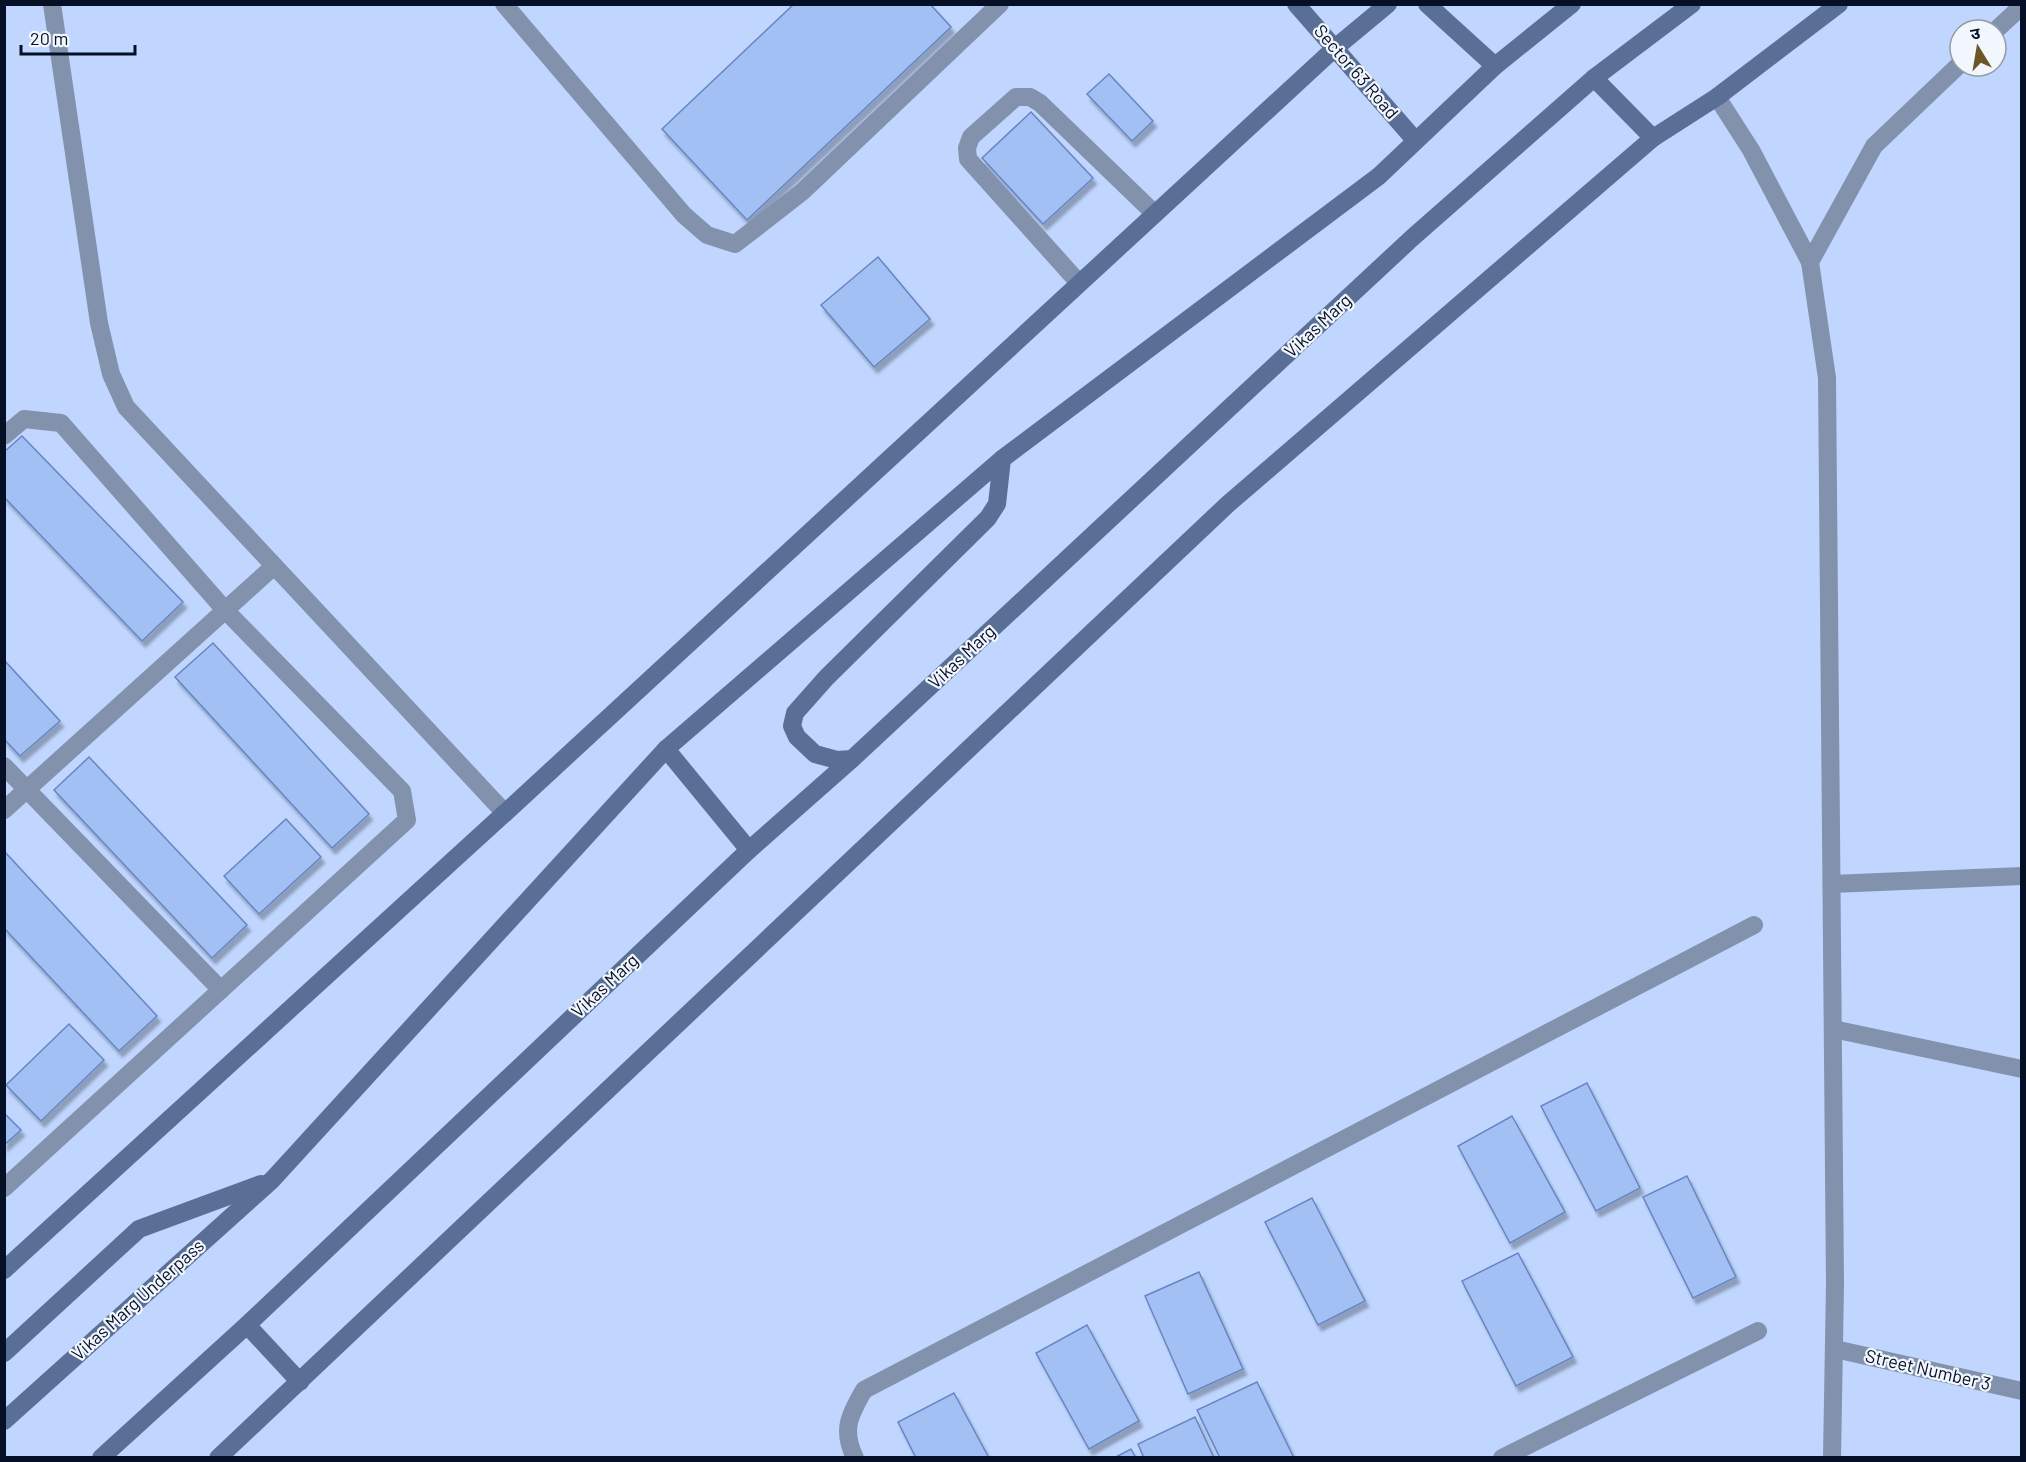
<svg xmlns="http://www.w3.org/2000/svg" width="2026" height="1462" viewBox="0 0 2026 1462" font-family="Barlow,'Noto Sans Devanagari',sans-serif">
<defs>
<filter id="shadow"><feDropShadow dx="3.5" dy="6" stdDeviation="1.5" flood-color="#0004"/></filter>
</defs>
<rect width="100%" height="100%" fill="#c0d6fe"/>
<!-- building -->
<g fill="#a3c0f4" stroke="#6586c3" stroke-width="1.5" filter="url(#shadow)">
<path d="M 794,4 L 930,4 L 951,27 L 747,220 L 662,129 Z"/>
<path d="M 1109,74 L 1153,121 L 1132,141 L 1087,94 Z"/>
<path d="M 1031,112 L 1093,178 L 1043,224 L 982,158 Z"/>
<path d="M 878,257 L 930,319 L 874,367 L 821,305 Z"/>
<path d="M 22,436 L 183,602 L 142,641 L 4,497 L 4,452 Z"/>
<path d="M 213,643 L 369,814 L 332,848 L 175,677 Z"/>
<path d="M 4,660 L 60,721 L 20,756 L 4,739 Z"/>
<path d="M 89,757 L 247,925 L 212,958 L 54,790 Z"/>
<path d="M 286,819 L 321,857 L 259,914 L 224,876 Z"/>
<path d="M 4,851 L 157,1016 L 119,1051 L 4,928 Z"/>
<path d="M 69,1024 L 104,1060 L 41,1121 L 6,1085 Z"/>
<path d="M 1587,1083 L 1640,1188 L 1596,1211 L 1541,1106 Z"/>
<path d="M 4,1113 L 21,1130 L 4,1145 Z"/>
<path d="M 1512,1116 L 1565,1212 L 1510,1243 L 1458,1146 Z"/>
<path d="M 1687,1176 L 1736,1277 L 1693,1298 L 1643,1197 Z"/>
<path d="M 1312,1198 L 1365,1301 L 1318,1325 L 1265,1222 Z"/>
<path d="M 1518,1253 L 1573,1357 L 1516,1386 L 1462,1281 Z"/>
<path d="M 1199,1272 L 1243,1369 L 1188,1394 L 1145,1296 Z"/>
<path d="M 1087,1325 L 1139,1421 L 1089,1449 L 1036,1353 Z"/>
<path d="M 1257,1382 L 1294,1458 L 1220,1458 L 1197,1410 Z"/>
<path d="M 954,1393 L 989,1458 L 916,1458 L 898,1422 Z"/>
<path d="M 1195,1417 L 1214,1458 L 1144,1458 L 1138,1444 Z"/>
<path d="M 1131,1449 L 1136,1458 L 1114,1458 Z"/>
</g>
<g fill="none" stroke-linecap="round" stroke-linejoin="round">
<!-- lane -->
<g stroke="#8291ac" stroke-width="18">
<path d="M 504,4 L 684,215 L 707,235 L 735,244 L 802,192 L 1000,4"/>
<path d="M 1079,283 L 968,159 L 967,148 L 971,137 L 1016,97 L 1030,97 L 1040,103 L 1155,214"/>
</g>
<!-- street -->
<g stroke="#8291ac" stroke-width="18">
<path d="M 52,4 L 99,323 L 111,374 L 126,407 L 505,813"/>
<path d="M 1996,30 L 2022,6"/>
<path d="M 1717,97 L 1751,150 L 1810,262"/>
<path d="M 4,436 L 24,419 L 61,423 L 225,610 L 402,791 L 407,820 L 4,1188"/>
<path d="M 4,766 L 221,990"/>
<path d="M 4,810 L 274,566"/>
<path d="M 1832,884 L 2022,876"/>
<path d="M 1833,1029 L 2022,1069"/>
<path d="M 1835,1349 L 2022,1391"/>
<path d="M 855,1458 C 841,1430 850,1414 864,1390 L 1754,925"/>
<path d="M 1502,1458 L 1758,1331"/>
<path d="M 1832,1458 L 1835,1284 L 1827,378 L 1810,262 L 1874,146 L 1960,64"/>
</g>
<!-- secondary -->
<g stroke="#5a6f96" stroke-width="18">
<path d="M 1296,4 L 1415,140"/>
<path d="M 1427,4 L 1495,66"/>
<path d="M 1594,78 L 1653,138 L 1717,97 L 1839,4"/>
<path d="M 666,749 L 749,850"/>
<path d="M 852,759 L 837,760 L 815,754 L 797,737 L 792,726 L 795,713 L 826,678 L 988,518 L 997,504 L 1002,459"/>
<path d="M 4,1270 L 505,813 L 1335,48 L 1388,4"/>
<path d="M 247,1325 L 300,1382"/>
<path d="M 4,1353 L 139,1229 L 261,1184"/>
<path d="M 4,1421 L 272,1180 L 666,749 L 1002,459 L 1379,176 L 1495,66 L 1572,4"/>
<path d="M 101,1458 L 247,1325 L 749,850 L 852,759 L 1412,238 L 1594,78 L 1692,4"/>
<path d="M 218,1458 L 1228,504 L 1653,138"/>
</g>
</g>
<g text-anchor="middle" stroke-width="4.5" stroke-linejoin="round" paint-order="stroke">
<!-- street labels -->
<g font-size="18" fill="#051026" stroke="#f2f6fd">
<text transform="translate(1356 72) rotate(49)" y="6">Sector 63 Road</text>
<text transform="translate(1318 326) rotate(-43)" y="6">Vikas Marg</text>
<text transform="translate(962 657) rotate(-43)" y="6">Vikas Marg</text>
<text transform="translate(605 986) rotate(-43)" y="6">Vikas Marg</text>
<text transform="translate(138 1300) rotate(-42)" y="6">Vikas Marg Underpass</text>
<text transform="translate(1928 1370) rotate(13)" y="6">Street Number 3</text>
</g>
</g>
<!-- border -->
<rect width="2026" height="1462" fill="none" stroke="#051026" stroke-width="12"/>
<!-- north arrow -->
<g transform="translate(1978 48) rotate(349)"><circle r="28" fill="#f2f6fd" stroke="#939aa7" stroke-width="1.5"/>
<path d="M0-4.5L10 22L0 15L-10 22Z" fill="#6d5525"/>
<text y="-9" font-size="16" font-weight="bold" text-anchor="middle" fill="#051026">उ</text>
</g>
<!-- scale -->
<path d="M21 45v9h114v-9" fill="none" stroke="#051026" stroke-width="3"/>
<text x="30" y="45" font-size="18" fill="#051026" stroke="#f2f6fd" stroke-width="4.5" paint-order="stroke">20 m</text>
</svg>
